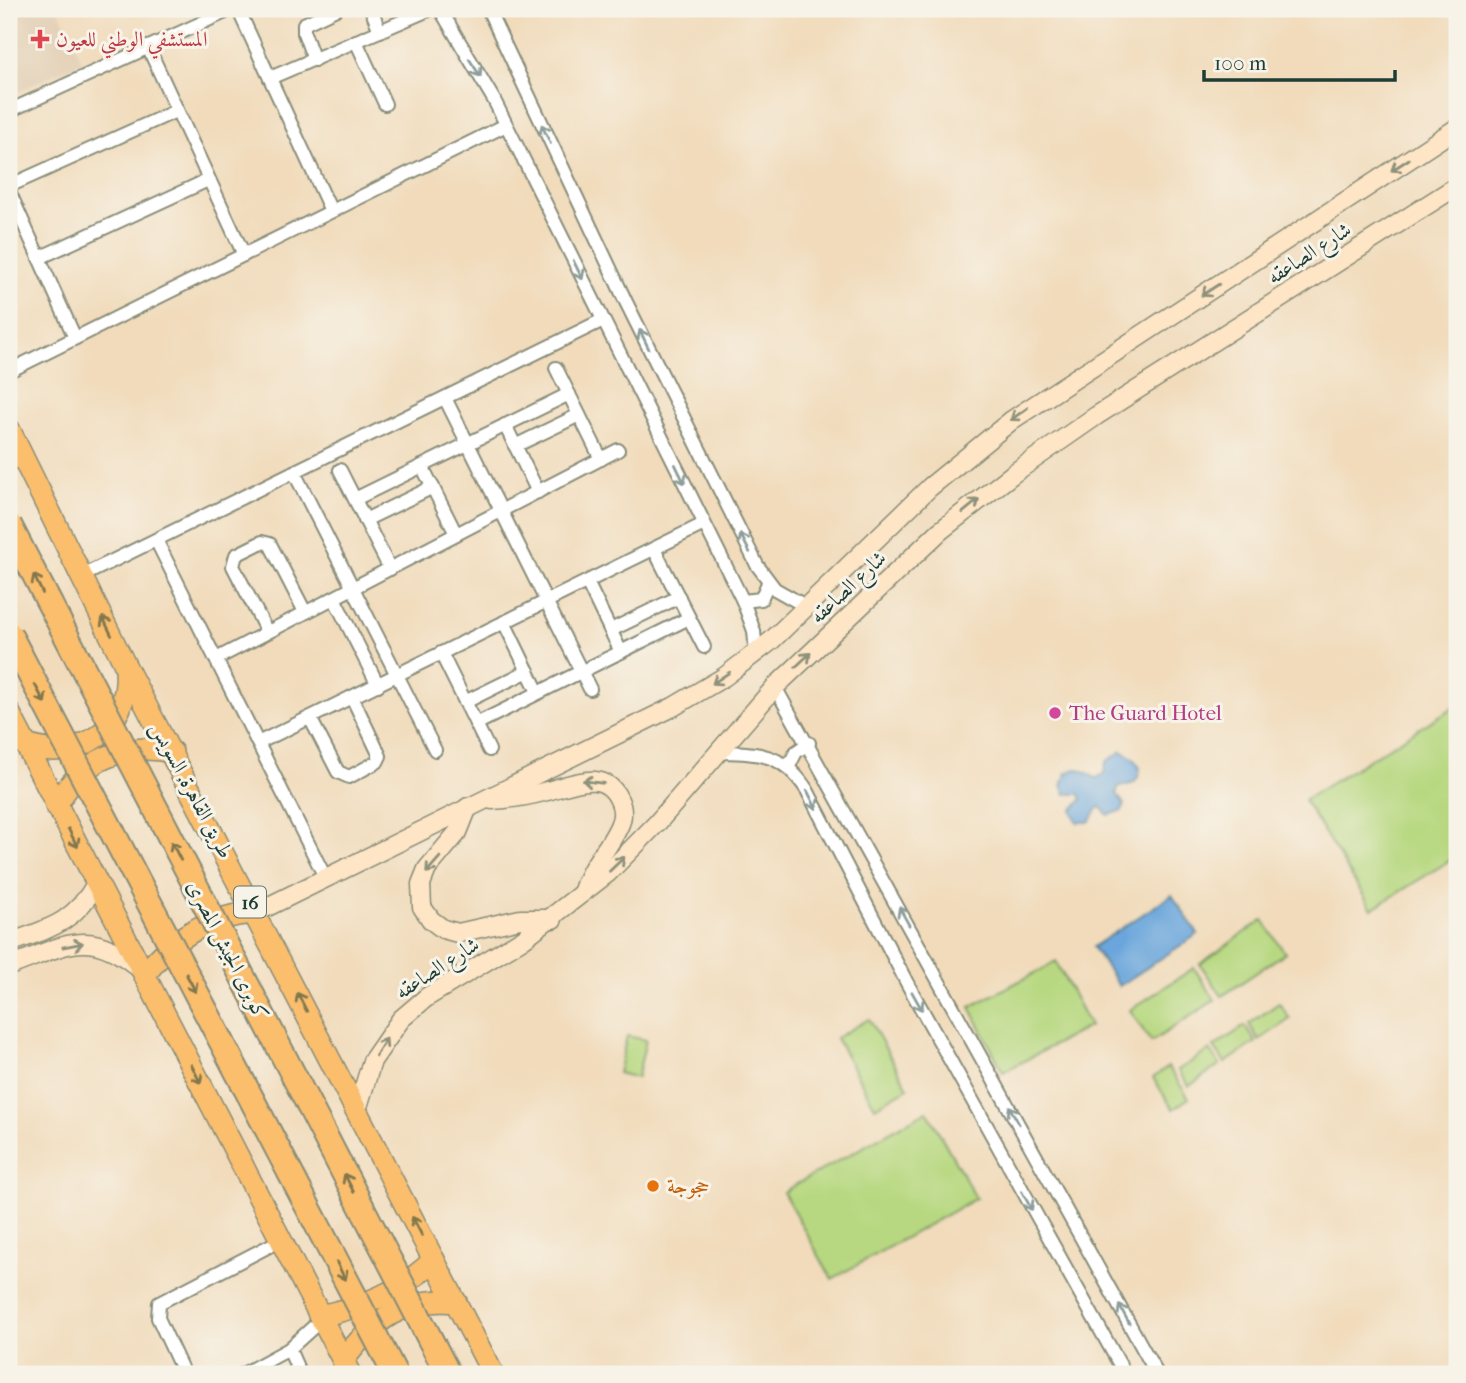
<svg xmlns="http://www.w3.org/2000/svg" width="1466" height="1383" viewBox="0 0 1466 1383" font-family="'IM FELL French Canon',Amiri,serif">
<rect width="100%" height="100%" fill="#f7f3e8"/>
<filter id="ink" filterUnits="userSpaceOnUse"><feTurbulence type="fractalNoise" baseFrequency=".0143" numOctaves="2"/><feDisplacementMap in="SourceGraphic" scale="14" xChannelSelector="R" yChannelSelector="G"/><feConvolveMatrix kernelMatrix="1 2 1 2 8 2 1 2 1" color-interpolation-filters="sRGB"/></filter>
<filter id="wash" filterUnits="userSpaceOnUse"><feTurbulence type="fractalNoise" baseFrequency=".00686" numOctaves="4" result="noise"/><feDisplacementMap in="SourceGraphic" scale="28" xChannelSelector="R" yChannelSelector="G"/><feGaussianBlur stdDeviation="1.57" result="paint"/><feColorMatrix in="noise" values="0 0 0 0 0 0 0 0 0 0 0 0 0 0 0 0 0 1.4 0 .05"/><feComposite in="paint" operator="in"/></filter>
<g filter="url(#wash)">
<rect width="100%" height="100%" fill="#f1dbbb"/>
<!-- built -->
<path fill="#e2ceb3" d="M 26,9 L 58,9 L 82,62 L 9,96 L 9,17 Z"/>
<!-- green -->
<g fill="#b7d880" stroke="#6b8a5a" stroke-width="2">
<path d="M 1457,705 L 1457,856 L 1372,909 L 1304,800 Z"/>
<path d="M 1263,920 L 1285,953 L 1222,996 L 1200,964 Z"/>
<path d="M 1056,962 L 1090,1026 L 1003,1072 L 970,1007 Z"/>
<path d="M 1194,968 L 1215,1000 L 1151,1042 L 1130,1010 Z"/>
<path d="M 1279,1003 L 1290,1019 L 1259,1040 L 1249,1024 Z"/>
<path d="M 869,1019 L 908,1088 L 875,1107 L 836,1038 Z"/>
<path d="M 1245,1026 L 1256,1042 L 1225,1063 L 1214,1047 Z"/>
<path d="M 627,1036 L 646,1040 L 637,1078 L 618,1073 Z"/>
<path d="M 1210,1050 L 1220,1065 L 1189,1086 L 1178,1070 Z"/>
<path d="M 1168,1067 L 1189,1098 L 1173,1109 L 1153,1078 Z"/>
<path d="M 927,1111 L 976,1198 L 832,1279 L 783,1192 Z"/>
</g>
<!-- water -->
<g fill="#6aa6db" stroke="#447288" stroke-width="2">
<path d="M 1122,751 L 1133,758 L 1140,768 C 1138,784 1133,785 1119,786 L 1116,793 L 1124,804 L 1122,811 L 1108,815 L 1100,806 L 1089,822 L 1077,822 L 1072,810 L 1082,800 L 1080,794 L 1066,794 L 1062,786 L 1066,774 C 1079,764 1084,771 1095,778 C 1105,776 1105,771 1106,762 Z"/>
<path d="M 1172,895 L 1198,934 L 1119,986 L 1093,947 Z"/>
</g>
</g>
<g filter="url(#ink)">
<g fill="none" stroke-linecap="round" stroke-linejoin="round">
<defs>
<g id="street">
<path d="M 238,9 L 331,211"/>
<path d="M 371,9 L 380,31"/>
<path d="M 440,9 L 494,100 L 743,601 L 754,631 L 756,653"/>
<path d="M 488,9 L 626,302 L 757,565 L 775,589 L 807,607"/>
<path d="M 356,41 L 385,104"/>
<path d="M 148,47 L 244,255"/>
<path d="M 314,60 L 304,33 L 304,24 L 336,9"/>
<path d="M 270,78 L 431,9"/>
<path d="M 9,111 L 232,9"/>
<path d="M 9,186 L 176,111"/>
<path d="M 9,191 L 75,338"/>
<path d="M 39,258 L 208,180"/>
<path d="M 556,368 L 601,459"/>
<path d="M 9,371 L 506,125"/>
<path d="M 445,398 L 590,689"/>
<path d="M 505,425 L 538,492"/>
<path d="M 515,446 L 579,415"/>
<path d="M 422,466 L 456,534"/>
<path d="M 340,470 L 390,569"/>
<path d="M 294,472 L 435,750"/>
<path d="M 355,499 L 569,394"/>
<path d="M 365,520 L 433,487"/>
<path d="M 156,540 L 325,877"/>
<path d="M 654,549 L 704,647"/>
<path d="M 82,576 L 603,320"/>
<path d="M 587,582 L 621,652"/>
<path d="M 334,598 L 378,685"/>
<path d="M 743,601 L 761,599 L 768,583"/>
<path d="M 504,622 L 538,692"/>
<path d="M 611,630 L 679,597"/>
<path d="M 267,632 L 233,566 L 236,555 L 262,542 L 270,544 L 305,612"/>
<path d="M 441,653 L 489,750"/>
<path d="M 216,659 L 618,450"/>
<path d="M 775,687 L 1157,1374"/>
<path d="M 465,702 L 528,671"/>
<path d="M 310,718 L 338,772 L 349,777 L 377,762 L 380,756 L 352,697"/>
<path d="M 476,724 L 689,618"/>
<path d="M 258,743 L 704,524"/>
<path d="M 716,752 C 759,753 782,752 807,790 L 907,983 L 1125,1374"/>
<path d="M 789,766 L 796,752 L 809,743"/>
<path d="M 289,1349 L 300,1374"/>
<path d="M 184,1374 L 158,1318 L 159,1303 L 281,1240"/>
<path d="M 243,1374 L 289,1349 L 321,1320"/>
</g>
<g id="secondary">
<path d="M 492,800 C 511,799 529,796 547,791 C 571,785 605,767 619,800 C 623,808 623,818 619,826 C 608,851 591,863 582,893"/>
<path d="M 468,807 L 458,832 L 427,869 L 421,884 L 422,907 L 431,920 L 443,929 L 458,933 L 520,919 L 553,919"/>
<path d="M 255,913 L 673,707 L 724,677 L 771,641 L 930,487 L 1012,420 L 1457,128"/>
<path d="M 9,943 C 50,928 73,924 96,884"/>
<path d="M 9,966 C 66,946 88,925 140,969"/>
<path d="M 357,1110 L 372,1061 L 401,1019 L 427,997 L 523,939 L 608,873 L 658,822 L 775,687 L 940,531 L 1014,473 L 1096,416 L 1457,186"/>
</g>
<g id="primary">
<path d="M 9,429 L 126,667 L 493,1374"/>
<path d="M 9,712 L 350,1374"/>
<path d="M 24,744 C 78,765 131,728 126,669"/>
<path d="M 56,806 C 80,761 123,741 172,752"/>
<path d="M 145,974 C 174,937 208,916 255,913"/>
<path d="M 319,1316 C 364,1307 400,1292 434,1260"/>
<path d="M 343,1361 C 372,1321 404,1296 456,1302"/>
</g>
</defs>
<!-- street casing -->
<use href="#street" stroke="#888c78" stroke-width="16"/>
<!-- secondary casing -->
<use href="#secondary" stroke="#888c78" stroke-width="21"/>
<!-- primary casing -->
<use href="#primary" stroke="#888c78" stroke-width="24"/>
<!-- street -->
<use href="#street" stroke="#fff" stroke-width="12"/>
<!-- secondary -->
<use href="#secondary" stroke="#fde5c5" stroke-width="18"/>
<!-- primary -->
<use href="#primary" stroke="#fabe6d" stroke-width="21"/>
<defs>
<g id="highway-bridge">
<path d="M 9,525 L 448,1374"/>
<path d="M 9,634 L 395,1374"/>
</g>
</defs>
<!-- highway-bridge casing -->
<use href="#highway-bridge" stroke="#888c78" stroke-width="28" stroke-linecap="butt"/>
<!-- highway-bridge -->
<use href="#highway-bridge" stroke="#fabe6d" stroke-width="24"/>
</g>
<!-- one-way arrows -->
<defs><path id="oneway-shaft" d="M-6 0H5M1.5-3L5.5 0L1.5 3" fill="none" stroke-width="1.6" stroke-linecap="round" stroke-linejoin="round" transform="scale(1.75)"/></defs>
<g stroke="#8f9e9a">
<use href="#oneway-shaft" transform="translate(475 68) rotate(57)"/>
<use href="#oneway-shaft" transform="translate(546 134) rotate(-115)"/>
<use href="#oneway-shaft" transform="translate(578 270) rotate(64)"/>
<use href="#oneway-shaft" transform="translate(644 339) rotate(-116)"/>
<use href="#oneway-shaft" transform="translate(680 474) rotate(64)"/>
<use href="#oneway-shaft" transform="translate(745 543) rotate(-117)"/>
<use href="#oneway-shaft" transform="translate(812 800) rotate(63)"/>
<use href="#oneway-shaft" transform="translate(904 916) rotate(-119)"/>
<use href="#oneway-shaft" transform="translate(917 1001) rotate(61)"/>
<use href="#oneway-shaft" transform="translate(1014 1115) rotate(-119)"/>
<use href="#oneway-shaft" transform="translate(1027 1201) rotate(61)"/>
<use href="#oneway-shaft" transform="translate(1124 1314) rotate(-119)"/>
</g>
<g stroke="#8e917c">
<use href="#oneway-shaft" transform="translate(1400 165) rotate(147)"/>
<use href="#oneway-shaft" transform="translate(1210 290) rotate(147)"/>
<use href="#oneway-shaft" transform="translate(1019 414) rotate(144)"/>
<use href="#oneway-shaft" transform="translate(971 506) rotate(-39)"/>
<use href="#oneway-shaft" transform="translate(803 660) rotate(-43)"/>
<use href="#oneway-shaft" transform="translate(721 678) rotate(146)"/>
<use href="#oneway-shaft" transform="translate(593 782) rotate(-172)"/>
<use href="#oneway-shaft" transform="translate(617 864) rotate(-44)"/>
<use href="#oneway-shaft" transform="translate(433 865) rotate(131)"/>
<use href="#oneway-shaft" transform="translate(73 945) rotate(-11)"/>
<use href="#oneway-shaft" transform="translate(381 1047) rotate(-58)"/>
</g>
<g stroke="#82774e">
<use href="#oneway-shaft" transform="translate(38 584) rotate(-116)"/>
<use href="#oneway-shaft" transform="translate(107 626) rotate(-116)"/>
<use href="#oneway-shaft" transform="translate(40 694) rotate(62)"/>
<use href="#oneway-shaft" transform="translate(73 838) rotate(63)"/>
<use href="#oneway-shaft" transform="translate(176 851) rotate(-117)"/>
<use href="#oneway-shaft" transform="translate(191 983) rotate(62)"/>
<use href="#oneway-shaft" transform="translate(302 1002) rotate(-117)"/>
<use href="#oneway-shaft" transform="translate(196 1074) rotate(63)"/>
<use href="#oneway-shaft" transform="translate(349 1183) rotate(-117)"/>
<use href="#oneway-shaft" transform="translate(417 1226) rotate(-117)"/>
<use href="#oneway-shaft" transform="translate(341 1271) rotate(63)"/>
</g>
</g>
<!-- markers -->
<path fill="#e0444e" stroke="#f7f3e8" stroke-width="2.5" d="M36.5 28.5h7v7h7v7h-7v7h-7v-7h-7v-7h7z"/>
<circle fill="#d1479c" stroke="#f7f3e8" stroke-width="2.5" cx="1055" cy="713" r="7"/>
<circle fill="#e8710a" stroke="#f7f3e8" stroke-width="2.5" cx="653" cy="1186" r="7"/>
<g text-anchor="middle" stroke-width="6" stroke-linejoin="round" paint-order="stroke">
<!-- shield labels -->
<rect fill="#f7f3e8" stroke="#60746a" stroke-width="2" x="234" y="886.5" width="32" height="31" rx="5"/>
<g font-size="19" font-weight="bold" fill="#1f3d34">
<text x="250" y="909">16</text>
</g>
<!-- health labels -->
<g font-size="21" fill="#be3a42" stroke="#f7f3e8" text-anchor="start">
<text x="56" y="46">المستشفي الوطني للعيون</text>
</g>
<!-- street labels -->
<g font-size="21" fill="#1f3d34" stroke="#f7f3e8">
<text transform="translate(1309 253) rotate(-33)" y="7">شارع الصاعقه</text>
<text transform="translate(848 587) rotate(-43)" y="7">شارع الصاعقه</text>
<text transform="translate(192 790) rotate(62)" y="7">طريق القاهرة, السويس</text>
<text transform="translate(228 950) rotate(63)" y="7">كوبرى الجيش المصرى</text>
<text transform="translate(437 968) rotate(-33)" y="7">شارع الصاعقه</text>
</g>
<!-- hotel labels -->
<g font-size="21" fill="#b23c85" stroke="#f7f3e8" text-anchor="start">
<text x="1069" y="720">The Guard Hotel</text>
</g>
<!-- food labels -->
<g font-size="21" fill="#c56008" stroke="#f7f3e8" text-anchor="start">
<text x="667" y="1193">حجوجة</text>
</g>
</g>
<!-- margin -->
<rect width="1466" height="1383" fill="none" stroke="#f7f3e8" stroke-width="35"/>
<!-- scale -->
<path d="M1204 70v10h191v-10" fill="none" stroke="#1f3d34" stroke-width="3.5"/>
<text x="1214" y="70" font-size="21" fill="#1f3d34" stroke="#f7f3e8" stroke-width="5" paint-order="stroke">100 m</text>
</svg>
